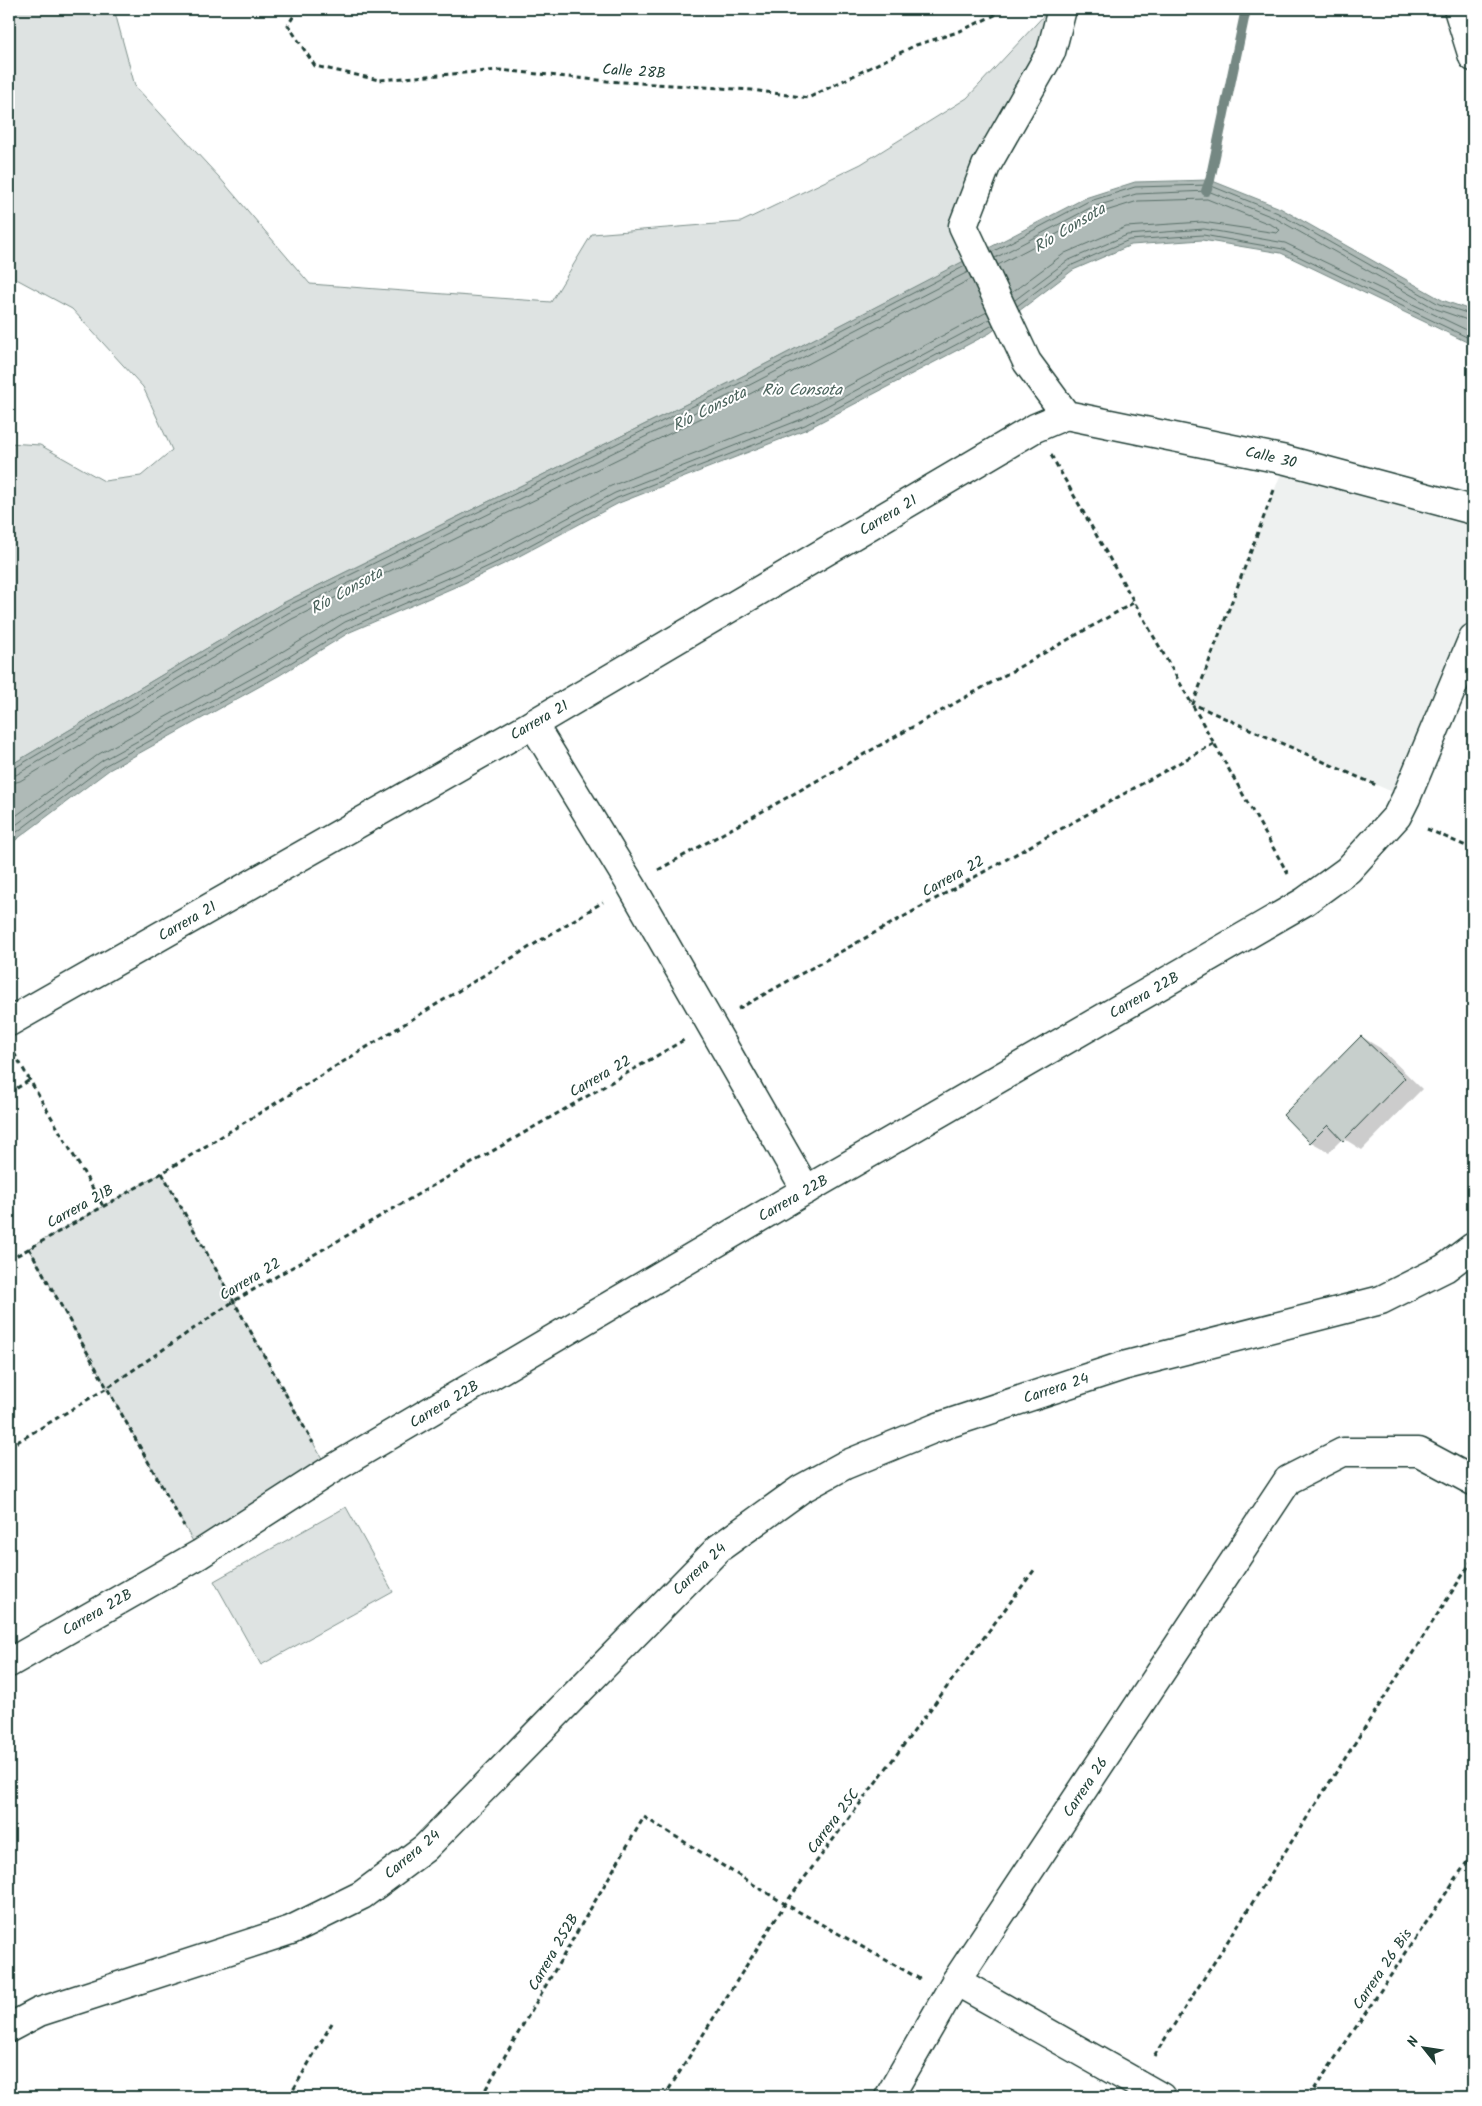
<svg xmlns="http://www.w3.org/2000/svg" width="1482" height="2106" viewBox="0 0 1482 2106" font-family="Kalam,sans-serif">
<rect width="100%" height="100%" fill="#fff"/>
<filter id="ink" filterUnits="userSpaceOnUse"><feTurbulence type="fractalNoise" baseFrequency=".02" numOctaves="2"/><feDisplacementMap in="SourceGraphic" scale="10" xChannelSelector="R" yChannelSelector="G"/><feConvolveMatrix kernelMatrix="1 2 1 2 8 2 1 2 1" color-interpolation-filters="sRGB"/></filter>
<g filter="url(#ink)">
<!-- built -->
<path fill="#eef1f0" d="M 1286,460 L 1473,510 L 1473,638 L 1406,798 L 1193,704 Z"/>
<!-- green -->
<g fill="#dee3e2" stroke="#7e908b">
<path d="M 9,9 L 114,9 L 135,86 L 219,177 L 310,284 L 551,302 L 592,234 L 741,222 L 861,164 L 967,98 L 1050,9 L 965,261 L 735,380 L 283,603 L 9,766 L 9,443 L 40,445 L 104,481 L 141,476 L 172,450 L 143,387 L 72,309 L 9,275 Z"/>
<path d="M 162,1173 L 329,1471 L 200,1554 L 29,1248 Z"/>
<path d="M 346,1507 L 393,1592 L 261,1665 L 214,1581 Z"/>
</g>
<!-- water -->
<path fill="#afbab7" stroke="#758883" d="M 1210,180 L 1280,208 L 1442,300 L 1473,311 L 1473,345 L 1281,253 L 1202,240 L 1131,245 L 1073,270 L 990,333 L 807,429 L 619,503 L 510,561 L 462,584 L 350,632 L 280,675 L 109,770 L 9,845 L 9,766 L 283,603 L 735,380 L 1085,198 L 1135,182 Z"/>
<!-- shadow -->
<path fill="#0003" d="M 1362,1037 L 1380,1048 L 1422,1089 L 1362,1150 L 1343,1138 L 1329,1152 L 1311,1142 Z"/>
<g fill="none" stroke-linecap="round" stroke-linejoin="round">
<!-- shore -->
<g stroke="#596f68" stroke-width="1">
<path d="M 992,252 L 1087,202 L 1135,187 L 1209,185 L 1278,213 L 1439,304 L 1473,315"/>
<path d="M 995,258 L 1090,208 L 1136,194 L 1208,191 L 1275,218 L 1436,309 L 1473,322"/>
<path d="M 998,265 L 1093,215 L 1138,201 L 1207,199 L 1272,225 L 1280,230 L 1277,233 L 1202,222 L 1126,227 L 1065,253 L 1011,293"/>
<path d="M 1015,300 L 1067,261 L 1127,235 L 1204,229 L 1285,243 L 1473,333"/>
<path d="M 1017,306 L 1070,266 L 1129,240 L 1203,235 L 1283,249 L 1473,340"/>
<path d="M 9,770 L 13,769 L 285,607 L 738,384 L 965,266"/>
<path d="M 9,776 L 16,775 L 288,613 L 740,390 L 968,272"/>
<path d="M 9,784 L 20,781 L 292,619 L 744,397 L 971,279"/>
<path d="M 9,821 L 99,754 L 270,659 L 342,616 L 454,567 L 502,544 L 611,486 L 799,412 L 987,312"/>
<path d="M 9,830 L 103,760 L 274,666 L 345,622 L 457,574 L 505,551 L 615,493 L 802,419 L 990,319"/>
<path d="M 9,838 L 106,765 L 277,671 L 348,628 L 459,580 L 508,557 L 617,498 L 805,425 L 993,325"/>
</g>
<!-- stream -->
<path stroke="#758883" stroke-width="10" d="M 1206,191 L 1210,180 L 1246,9"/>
</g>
<!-- building -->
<path fill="#c7cfcc" stroke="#1f3d34" d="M 1361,1036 L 1405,1078 L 1343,1141 L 1328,1125 L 1310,1143 L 1283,1115 Z"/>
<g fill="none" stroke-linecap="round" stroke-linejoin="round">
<defs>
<g id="street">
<path d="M 533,724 L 631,885 L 806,1190"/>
<path d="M 9,1022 L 533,724 L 1035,428 L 1066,415"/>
<path d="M 9,1663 L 200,1554 L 329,1471 L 806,1190 L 1304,902 L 1348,870 L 1397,816 L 1406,798 L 1473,638"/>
<path d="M 956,1981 L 1161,2097"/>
<path d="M 889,2097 L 956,1981 L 1288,1480 L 1343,1452 L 1419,1452 L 1473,1481"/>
</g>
<g id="secondary">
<path d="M 1062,9 L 1051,52 L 986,166 L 963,226 L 1027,362 L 1066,415 L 1286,460 L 1473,510"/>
<path d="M 1458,9 L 1473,57"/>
<path d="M 9,2028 L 39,2012 L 291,1930 L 362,1895 L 425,1848 L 719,1548 L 801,1489 L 845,1465 L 938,1427 L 1123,1366 L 1381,1300 L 1445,1268 L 1473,1247"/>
</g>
</defs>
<!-- street casing -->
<use href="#street" stroke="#1f3d34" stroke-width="31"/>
<!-- secondary casing -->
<use href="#secondary" stroke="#1f3d34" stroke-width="31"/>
<!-- path -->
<g stroke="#1f3d34" stroke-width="3" stroke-dasharray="5 4" stroke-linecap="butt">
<path d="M 298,9 L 288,25 L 315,66 L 379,80 L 500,70 L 607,81 L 752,90 L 808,98 L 916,45 L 958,32 L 995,15 L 1001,9"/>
<path d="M 1051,455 L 1288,874"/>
<path d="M 1274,490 L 1193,704 L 1376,785"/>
<path d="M 1427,829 L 1473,849"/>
<path d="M 658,870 L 1135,602"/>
<path d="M 738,1009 L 1215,743"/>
<path d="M 14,1053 L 103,1206"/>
<path d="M 9,1093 L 30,1080"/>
<path d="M 162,1173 L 313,1443"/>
<path d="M 29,1248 L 184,1526"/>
<path d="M 9,1260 L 162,1173 L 603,902"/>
<path d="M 9,1447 L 107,1388 L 234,1301 L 684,1040"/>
<path d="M 1154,2056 L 1473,1559"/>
<path d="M 289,2097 L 332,2023"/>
<path d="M 481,2097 L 644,1817 L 785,1904 L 920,1979"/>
<path d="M 664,2097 L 785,1904 L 1035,1569"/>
<path d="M 1309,2097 L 1473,1853"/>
</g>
<!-- street -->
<use href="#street" stroke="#fff" stroke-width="28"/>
<!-- secondary -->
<use href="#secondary" stroke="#fff" stroke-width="28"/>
</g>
</g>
<g text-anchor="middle" stroke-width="4" stroke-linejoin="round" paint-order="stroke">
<!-- street labels -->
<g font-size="15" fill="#1f3d34" stroke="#fff">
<text transform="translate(634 71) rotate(4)" y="5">Calle 28B</text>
<text transform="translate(1271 457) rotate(13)" y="5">Calle 30</text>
<text transform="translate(888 515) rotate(-31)" y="5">Carrera 21</text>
<text transform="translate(539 720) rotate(-30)" y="5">Carrera 21</text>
<text transform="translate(953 876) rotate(-29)" y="5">Carrera 22</text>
<text transform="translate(187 921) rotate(-30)" y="5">Carrera 21</text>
<text transform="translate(1144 995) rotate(-30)" y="5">Carrera 22B</text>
<text transform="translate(600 1076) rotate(-30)" y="5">Carrera 22</text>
<text transform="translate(793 1198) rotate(-30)" y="5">Carrera 22B</text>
<text transform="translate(80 1206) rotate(-29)" y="5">Carrera 21B</text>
<text transform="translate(250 1279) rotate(-31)" y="5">Carrera 22</text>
<text transform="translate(1056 1388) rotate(-18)" y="5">Carrera 24</text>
<text transform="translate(444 1404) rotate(-31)" y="5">Carrera 22B</text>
<text transform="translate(699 1569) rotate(-44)" y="5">Carrera 24</text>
<text transform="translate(97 1612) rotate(-30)" y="5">Carrera 22B</text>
<text transform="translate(1085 1787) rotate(-56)" y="5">Carrera 26</text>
<text transform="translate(833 1821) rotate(-53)" y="5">Carrera 25C</text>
<text transform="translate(412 1854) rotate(-40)" y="5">Carrera 24</text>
<text transform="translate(553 1952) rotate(-60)" y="5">Carrera 252B</text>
<text transform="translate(1382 1969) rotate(-56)" y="5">Carrera 26 Bis</text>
</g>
<!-- water labels -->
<g font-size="16" font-style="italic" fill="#4a625b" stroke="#fff">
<text transform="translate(1069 227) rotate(-31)" y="6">Río Consota</text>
<text x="802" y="395">Rio Consota</text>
<text transform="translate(709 408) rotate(-26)" y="6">Río Consota</text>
<text transform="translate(346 590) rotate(-29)" y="6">Río Consota</text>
</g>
</g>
<!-- margin -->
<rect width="1482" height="2106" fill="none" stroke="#fff" stroke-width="30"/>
<rect x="15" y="15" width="1452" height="2076" fill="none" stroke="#1f3d34" stroke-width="2" filter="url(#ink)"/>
<!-- north arrow -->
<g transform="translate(1424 2048) rotate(300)" stroke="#ffffff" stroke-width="4" paint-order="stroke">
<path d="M0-4L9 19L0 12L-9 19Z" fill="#1f3d34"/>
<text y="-8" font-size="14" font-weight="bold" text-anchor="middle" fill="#1f3d34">N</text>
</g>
</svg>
